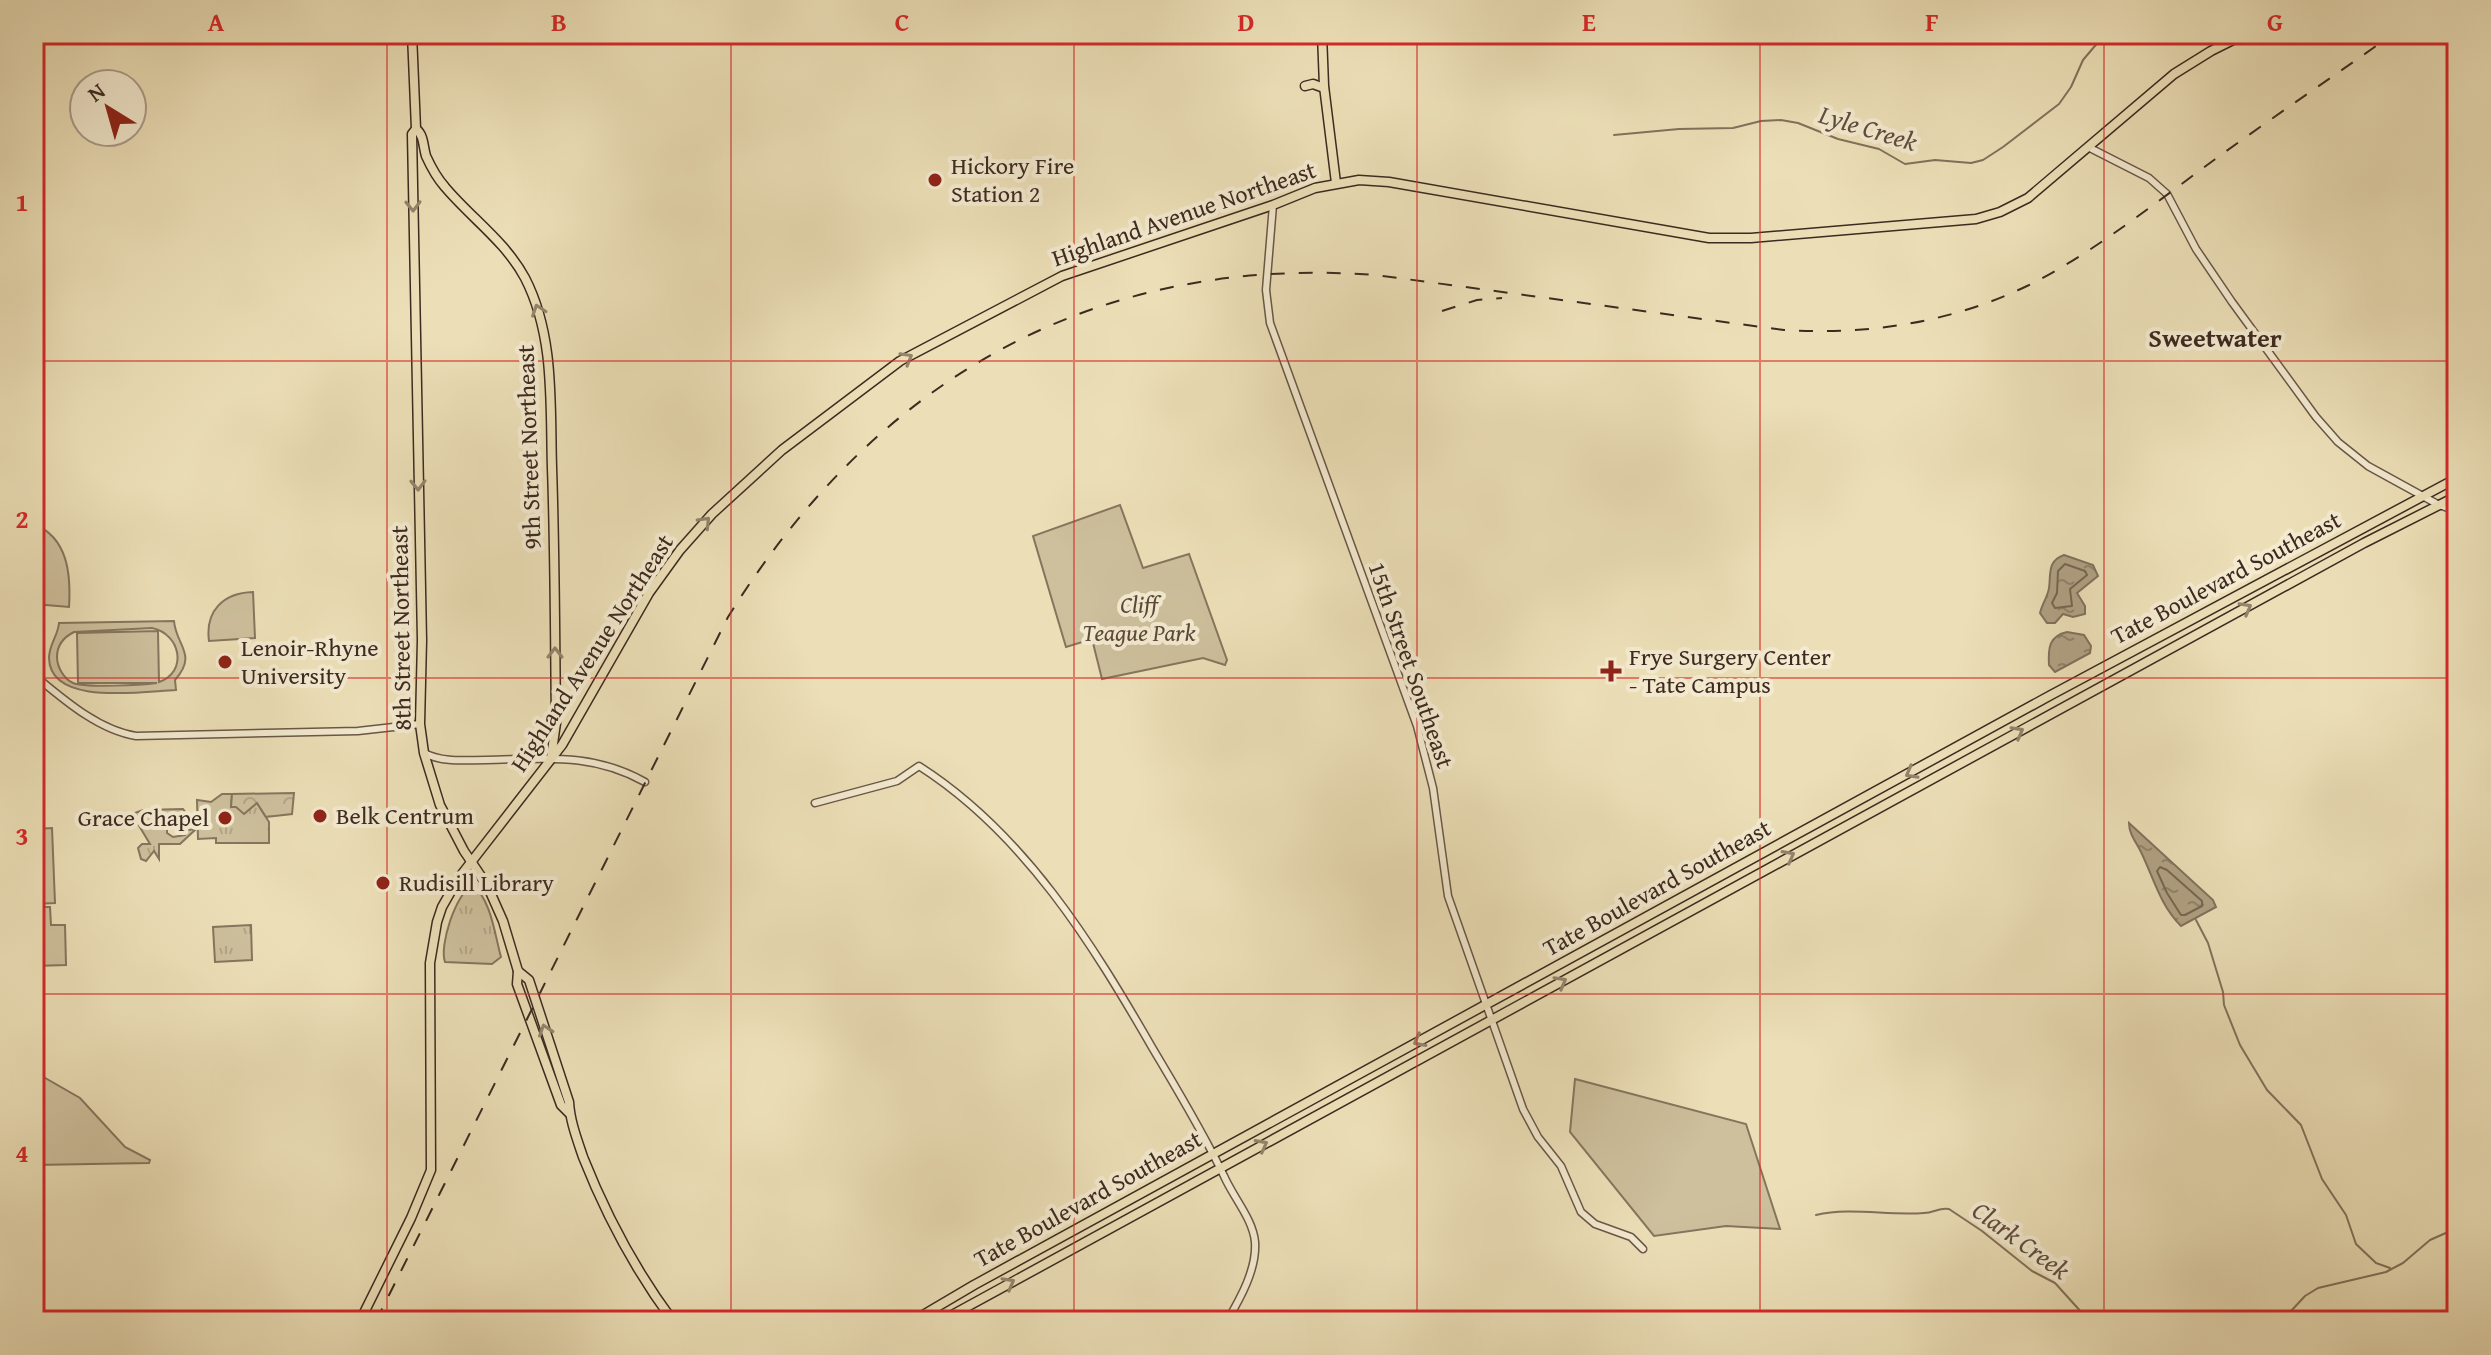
<svg xmlns="http://www.w3.org/2000/svg" width="2491" height="1355" viewBox="0 0 2491 1355" font-family="'Gentium Book Plus',serif">
<defs>
<pattern id="grass-tufts" width="24" height="20" patternUnits="userSpaceOnUse" patternTransform="scale(2)"><rect width="24" height="20" fill="#cec09d"/><path d="M3 7l-1-3M5 7V3M7 7l1-3M15 17l-1-3M17 17v-4M19 17l1-3" fill="none" stroke="#b2a587"/></pattern>
<pattern id="forest-crowns" width="20" height="18" patternUnits="userSpaceOnUse" patternTransform="scale(2)"><rect width="20" height="18" fill="#cec09d"/><path d="M2 6a3 3 0 1 1 6 0M12 15a3 3 0 1 1 6 0" fill="none" stroke="#b2a587"/></pattern>
<pattern id="water-ripples" width="26" height="14" patternUnits="userSpaceOnUse" patternTransform="scale(2)"><rect width="26" height="14" fill="#b0a184"/><path d="M2 4q2-2 4 0t4 0M15 11q2-2 4 0t4 0" fill="none" stroke="#90836c"/></pattern>
</defs>
<rect width="100%" height="100%" fill="#ecdfb7"/>
<filter id="stains"><feTurbulence type="fractalNoise" baseFrequency=".0025" numOctaves="4"/><feColorMatrix values="0 0 0 0 .2 0 0 0 0 .09 0 0 0 0 .02 0 0 0 .5 -.17"/></filter>
<radialGradient id="worn" r=".72"><stop offset=".6" stop-color="#630" stop-opacity="0"/><stop offset="1" stop-color="#630" stop-opacity=".3"/></radialGradient>
<!-- grass -->
<g fill="url(#grass-tufts)" stroke="#86755e" stroke-width="2">
<path d="M 222,794 L 232,794 L 231,807 L 257,803 L 269,822 L 269,843 L 216,843 L 216,838 L 198,839 L 197,800 L 211,802 Z"/>
<path d="M 183,809 L 196,826 L 188,826 L 186,821 L 172,820 L 167,826 L 167,833 L 173,837 L 185,835 L 188,830 L 196,829 L 180,844 L 159,844 L 159,859 L 154,851 L 146,861 L 141,859 L 138,848 L 142,844 L 150,844 L 132,814 L 143,810 Z"/>
<path d="M 472,885 C 491,898 495,936 501,957 L 492,964 L 445,962 C 439,945 456,894 472,885 Z"/>
<path d="M 251,925 L 252,960 L 215,962 L 213,927 Z"/>
</g>
<!-- forest -->
<path fill="url(#forest-crowns)" stroke="#86755e" stroke-width="2" d="M 294,793 L 292,814 L 266,817 L 257,803 L 244,814 L 236,807 L 231,807 L 232,794 Z"/>
<!-- green -->
<g fill="#cec09d" stroke="#86755e" stroke-width="2" fill-rule="evenodd">
<path d="M 1120,505 L 1143,568 L 1189,554 L 1227,660 L 1225,665 L 1203,658 L 1102,679 L 1092,639 L 1066,647 L 1033,536 Z"/>
<path d="M 34,524 C 68,538 71,574 69,607 L 34,604 Z"/>
<path d="M 253,592 L 255,638 L 209,641 C 205,611 223,593 253,592 Z"/>
<path d="M 174,621 C 176,646 198,654 175,680 L 176,690 C 144,691 50,707 49,658 C 49,644 58,636 59,623 ZM 152,628 C 181,634 188,672 159,682 L 158,631 L 77,633 L 78,683 L 157,683 C 142,685 86,688 73,683 C 64,679 57,667 57,657 C 57,645 64,637 74,632 Z"/>
<path d="M 52,828 L 55,903 L 34,904 L 34,829 Z"/>
<path d="M 34,907 L 50,907 L 51,925 L 65,925 L 66,965 L 34,966 Z"/>
<path d="M 40,1075 L 80,1098 L 125,1147 L 150,1160 L 149,1163 L 34,1165 L 34,1103 Z"/>
<path d="M 1575,1079 L 1746,1124 L 1780,1229 L 1726,1226 L 1654,1236 L 1570,1132 Z"/>
</g>
<!-- water -->
<g fill="url(#water-ripples)" stroke="#82715c" stroke-width="2">
<path d="M 2064,555 L 2093,565 L 2098,576 L 2077,593 L 2085,606 L 2085,614 L 2073,617 L 2063,614 L 2055,623 L 2047,623 L 2040,613 C 2042,604 2048,596 2049,588 C 2051,574 2047,561 2064,555 Z"/>
<path d="M 2067,632 L 2084,635 L 2091,646 L 2090,653 L 2055,672 L 2049,665 C 2048,648 2049,636 2067,632 Z"/>
<path d="M 2129,823 L 2213,900 L 2216,907 L 2181,926 C 2160,905 2154,879 2141,852 C 2136,842 2129,834 2129,823 Z"/>
</g>
<g fill="none" stroke-linecap="round" stroke-linejoin="round">
<!-- shore -->
<g stroke="#766652" stroke-width="2">
<path d="M 2065,564 L 2085,571 L 2087,575 L 2070,589 L 2072,606 L 2055,608 L 2052,603 L 2057,593 L 2058,571 Z"/>
<path d="M 2160,867 L 2167,870 L 2202,901 L 2202,906 L 2185,915 L 2181,915 L 2167,893 L 2157,871 Z"/>
</g>
<!-- stream -->
<g stroke="#82715c" stroke-width="2">
<path d="M 1614,135 L 1679,129 L 1733,128 L 1761,121 L 1781,120 L 1798,123 L 1838,139 L 1879,149 L 1905,164 L 1935,160 L 1971,163 L 1983,160 L 2003,147 L 2059,104 L 2071,87 L 2083,60 L 2105,34"/>
<path d="M 2196,920 L 2208,943 L 2223,992 L 2224,1005 L 2240,1045 L 2267,1090 L 2301,1125 L 2322,1179 L 2346,1215 L 2356,1244 L 2376,1263 L 2390,1268"/>
<path d="M 1816,1215 C 1851,1207 1888,1216 1924,1213 C 1934,1213 1939,1207 1949,1209 L 1982,1231 L 2032,1271 L 2055,1283 L 2083,1314 L 2106,1320 L 2129,1318 L 2149,1321"/>
<path d="M 2243,1321 L 2278,1316 L 2291,1311 L 2305,1296 L 2318,1288 L 2386,1272 L 2403,1263 L 2430,1240 L 2457,1228"/>
</g>
<defs>
<g id="minor">
<path d="M 2088,147 L 2149,178 L 2167,194 L 2196,249 L 2232,302 L 2316,417 L 2338,442 L 2368,466 L 2439,505 L 2457,511"/>
<path d="M 1273,205 L 1266,290 L 1270,323 L 1417,726 L 1433,788 L 1448,896 L 1523,1109 L 1538,1137 L 1561,1166 L 1581,1212 L 1595,1224 L 1631,1237 L 1643,1249"/>
<path d="M 34,675 C 63,699 98,730 136,736 L 358,731 L 420,724"/>
<path d="M 424,753 C 444,763 465,760 486,760 C 544,759 592,752 645,782"/>
<path d="M 815,803 L 897,781 L 919,766 C 1024,833 1092,943 1153,1049 C 1178,1091 1203,1132 1224,1176 C 1233,1197 1253,1219 1255,1242 C 1257,1269 1240,1299 1227,1321"/>
</g>
<g id="major">
<path d="M 412,34 L 416,129 L 412,134 L 422,640 L 420,724 L 424,753 L 440,805 L 464,851 L 487,885 L 503,921 L 518,971 L 529,980 L 569,1102 C 570,1121 577,1139 583,1157 C 606,1215 635,1270 673,1321"/>
<path d="M 1322,34 L 1324,86 L 1336,183"/>
<path d="M 1305,86 L 1313,84 L 1324,88"/>
<path d="M 416,129 C 424,135 423,146 426,156 C 431,167 437,178 445,187 C 471,218 505,241 525,278 C 555,336 550,405 552,468 C 555,553 555,638 556,723 L 551,758"/>
<path d="M 518,971 L 517,984 L 561,1105 L 569,1113"/>
<path d="M 360,1321 L 411,1218 L 431,1170 L 430,963 L 437,922 L 442,907 L 458,879 L 562,745 L 649,593 L 680,550 L 712,514 L 782,450 L 900,361 L 1062,276 L 1273,205 L 1315,188 L 1359,180 L 1389,182 L 1709,238 L 1751,238 L 1976,219 L 2000,212 L 2028,198 L 2174,74 L 2211,51 L 2245,34"/>
<path d="M 913,1321 L 974,1285 L 2051,695 L 2457,478"/>
<path d="M 941,1321 L 2364,543 L 2457,496"/>
</g>
</defs>
<!-- minor casing -->
<use href="#minor" stroke="#695746" stroke-width="9"/>
<!-- major casing -->
<use href="#major" stroke="#3d2a20" stroke-width="11"/>
<!-- minor -->
<use href="#minor" stroke="#f3ead0" stroke-width="6"/>
<!-- major -->
<use href="#major" stroke="#ecdfb7" stroke-width="8"/>
<!-- rail -->
<g stroke="#3d2a20" stroke-width="2" stroke-dasharray="14 14" stroke-linecap="butt">
<path d="M 1442,311 L 1477,300 L 1502,298"/>
<path d="M 376,1321 L 728,617 C 875,380 1094,254 1376,275 L 1784,330 C 1868,335 1950,323 2027,286 C 2092,254 2155,203 2214,160 C 2273,117 2334,76 2393,34"/>
</g>
</g>
<!-- one-way arrows -->
<defs><path id="oneway-chevron" d="M-2-3.5L2.5 0L-2 3.5" fill="none" stroke-width="1.6" stroke-linecap="round" stroke-linejoin="round" transform="scale(2)"/></defs>
<g stroke="#94846c">
<use href="#oneway-chevron" transform="translate(413 206) rotate(89)"/>
<use href="#oneway-chevron" transform="translate(538 310) rotate(-109)"/>
<use href="#oneway-chevron" transform="translate(907 358) rotate(-30)"/>
<use href="#oneway-chevron" transform="translate(418 485) rotate(89)"/>
<use href="#oneway-chevron" transform="translate(705 522) rotate(-46)"/>
<use href="#oneway-chevron" transform="translate(2246 608) rotate(-29)"/>
<use href="#oneway-chevron" transform="translate(555 653) rotate(-90)"/>
<use href="#oneway-chevron" transform="translate(2018 732) rotate(-29)"/>
<use href="#oneway-chevron" transform="translate(1911 773) rotate(151)"/>
<use href="#oneway-chevron" transform="translate(1789 856) rotate(-28)"/>
<use href="#oneway-chevron" transform="translate(1561 982) rotate(-29)"/>
<use href="#oneway-chevron" transform="translate(545 1030) rotate(-108)"/>
<use href="#oneway-chevron" transform="translate(1419 1041) rotate(152)"/>
<use href="#oneway-chevron" transform="translate(1262 1145) rotate(-28)"/>
<use href="#oneway-chevron" transform="translate(1009 1283) rotate(-29)"/>
</g>
<!-- grid -->
<path fill="none" stroke="#d62828" stroke-width="2" stroke-opacity="0.55" d="M 387,34 L 387,1321M 731,34 L 731,1321M 1074,34 L 1074,1321M 1417,34 L 1417,1321M 1760,34 L 1760,1321M 2104,34 L 2104,1321M 34,361 L 2457,361M 34,678 L 2457,678M 34,994 L 2457,994"/>
<!-- markers -->
<g fill="#8f2418" stroke="#f3ead0" stroke-width="3">
<circle cx="935" cy="180" r="8"/>
<circle cx="225" cy="662" r="8"/>
<path d="M1607 659h8v8h8v8h-8v8h-8v-8h-8v-8h8z"/>
<circle cx="320" cy="816" r="8"/>
<circle cx="225" cy="818" r="8"/>
<circle cx="383" cy="883" r="8"/>
</g>
<g text-anchor="middle" stroke-width="8" stroke-linejoin="round" paint-order="stroke">
<!-- poi labels -->
<g font-size="24" fill="#3d2a20" stroke="#f3ead0" text-anchor="start">
<text x="951" y="174">Hickory Fire<tspan x="951" dy="28">Station 2</tspan></text>
<text x="241" y="656">Lenoir-Rhyne<tspan x="241" dy="28">University</tspan></text>
<text x="1629" y="665">Frye Surgery Center<tspan x="1629" dy="28">- Tate Campus</tspan></text>
<text x="336" y="824">Belk Centrum</text>
<text x="209" y="826" text-anchor="end">Grace Chapel</text>
<text x="399" y="891">Rudisill Library</text>
</g>
<!-- street labels -->
<g font-size="24" fill="#3d2a20" stroke="#f3ead0">
<text transform="translate(1184 214) rotate(-19)" y="8">Highland Avenue Northeast</text>
<text transform="translate(529 447) rotate(-92)" y="8">9th Street Northeast</text>
<text transform="translate(2226 578) rotate(-28)" y="8">Tate Boulevard Southeast</text>
<text transform="translate(401 628) rotate(-91)" y="8">8th Street Northeast</text>
<text transform="translate(592 653) rotate(-57)" y="8">Highland Avenue Northeast</text>
<text transform="translate(1411 665) rotate(71)" y="8">15th Street Southeast</text>
<text transform="translate(1657 888) rotate(-29)" y="8">Tate Boulevard Southeast</text>
<text transform="translate(1088 1199) rotate(-29)" y="8">Tate Boulevard Southeast</text>
</g>
<!-- park labels -->
<g font-size="24" font-style="italic" fill="#5a4839" stroke="#f3ead0">
<text x="1139" y="613">Cliff<tspan x="1139" dy="28">Teague Park</tspan></text>
</g>
<!-- water labels -->
<g font-size="26" font-style="italic" fill="#604e3e" stroke="#f3ead0">
<text transform="translate(1868 128) rotate(17)" y="9">Lyle Creek</text>
<text transform="translate(2021 1240) rotate(36)" y="9">Clark Creek</text>
</g>
<!-- neighbourhood labels -->
<g font-size="26" font-weight="bold" fill="#3d2a20" stroke="#f3ead0">
<text x="2215" y="347">Sweetwater</text>
</g>
</g>
<!-- margin -->
<rect width="2491" height="1355" fill="none" stroke="#ecdfb7" stroke-width="88"/>
<!-- north arrow -->
<g transform="translate(108 108) rotate(323)"><circle r="38" fill="#f3ead0" stroke="#aa9d8a" stroke-width="2"/>
<path d="M0-6L14 30L0 20L-14 30Z" fill="#8f2418"/>
<text y="-12" font-size="22" font-weight="bold" text-anchor="middle" fill="#3d2a20">N</text>
</g>
<rect x="44" y="44" width="2403" height="1267" fill="none" stroke="#d62828" stroke-width="3"/>
<g font-size="26" text-anchor="middle" font-weight="bold" fill="#d62828">
<text x="216" y="31">A</text>
<text x="559" y="31">B</text>
<text x="902" y="31">C</text>
<text x="1246" y="31">D</text>
<text x="1589" y="31">E</text>
<text x="1932" y="31">F</text>
<text x="2275" y="31">G</text>
<text x="22" y="211">1</text>
<text x="22" y="528">2</text>
<text x="22" y="845">3</text>
<text x="22" y="1162">4</text>
</g>
<rect width="100%" height="100%" filter="url(#stains)"/>
<rect width="100%" height="100%" fill="url(#worn)"/>
</svg>
